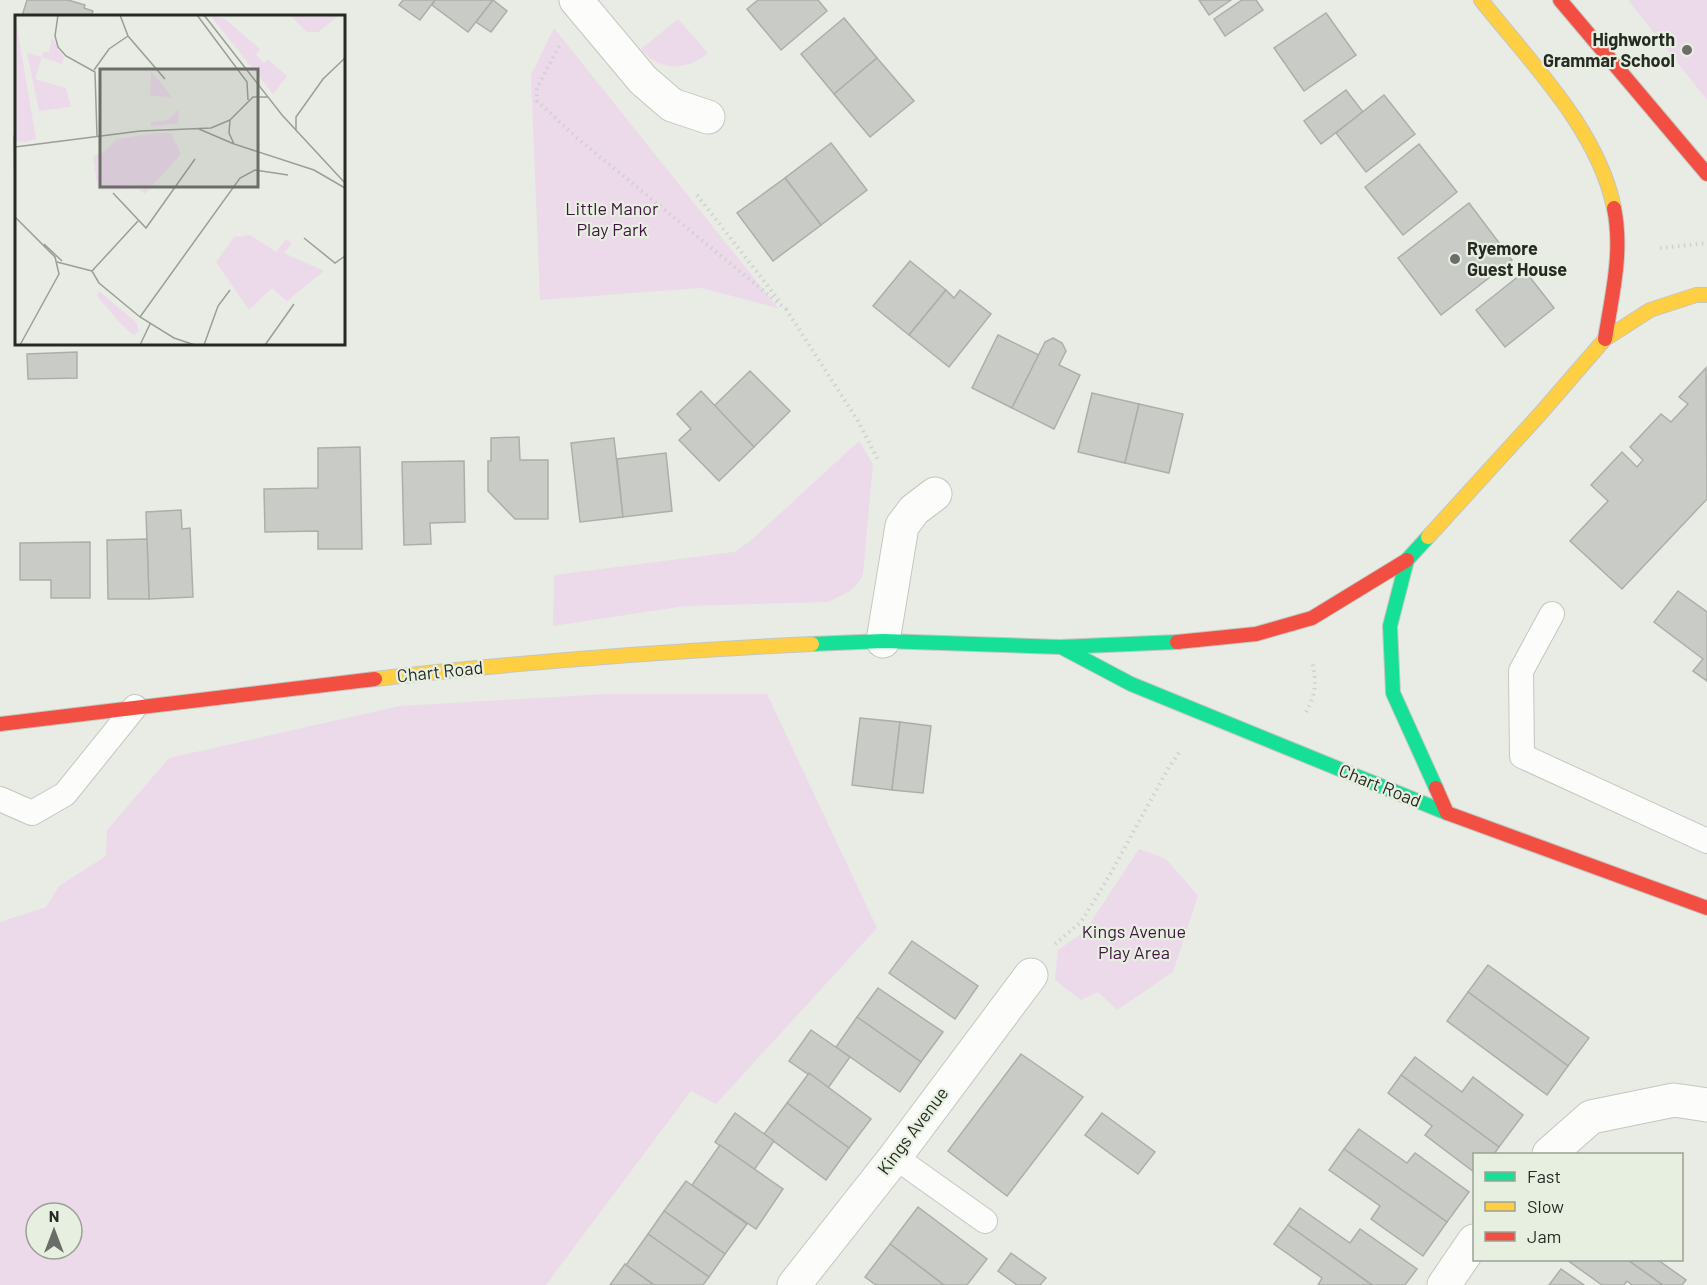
<svg xmlns="http://www.w3.org/2000/svg" width="1707" height="1285" viewBox="0 0 1707 1285" font-family="Barlow,sans-serif">
<rect width="100%" height="100%" fill="#e8ece4"/>
<!-- green -->
<g fill="#ecdaeb" fill-rule="evenodd">
<path d="M 1628,0 L 1707,0 L 1707,100 Z"/>
<path d="M 678,19 L 708,53 C 686,71 660,72 641,49 Z"/>
<path d="M 554,28 L 778,308 L 701,288 L 540,300 L 531,75 Z"/>
<path d="M 859,441 L 873,464 L 863,574 C 856,591 843,595 827,602 L 685,606 L 553,626 L 554,575 L 734,552 L 749,542 Z"/>
<path d="M 606,694 L 767,694 L 877,928 L 716,1104 L 691,1091 L 546,1285 L 0,1285 L 0,922 L 46,907 L 59,886 L 106,856 L 107,830 L 169,758 L 400,706 ZM 36,1213 L 72,1213 L 72,1249 L 36,1249 Z"/>
<path d="M 1139,849 L 1166,859 L 1198,896 L 1173,972 L 1117,1010 L 1098,992 L 1081,1000 L 1055,980 L 1058,950 L 1085,931 Z"/>
</g>
<!-- building -->
<g fill="#c9ccc6" stroke="#acafa9" stroke-width="1.5">
<path d="M 27,0 L 68,0 L 85,5 L 84,8 L 93,11 L 91,16 L 22,16 Z"/>
<path d="M 403,0 L 435,0 L 420,20 L 399,5 Z"/>
<path d="M 435,0 L 493,0 L 468,32 L 432,5 Z"/>
<path d="M 493,0 L 507,11 L 491,32 L 476,22 Z"/>
<path d="M 758,0 L 818,0 L 827,11 L 781,50 L 747,9 Z"/>
<path d="M 1199,0 L 1231,0 L 1209,15 Z"/>
<path d="M 1242,0 L 1256,0 L 1263,10 L 1225,36 L 1214,19 Z"/>
<path d="M 1326,13 L 1356,55 L 1304,91 L 1274,48 Z"/>
<path d="M 844,18 L 877,58 L 834,94 L 801,54 Z"/>
<path d="M 877,58 L 914,101 L 870,137 L 834,94 Z"/>
<path d="M 1346,90 L 1363,112 L 1321,144 L 1304,121 Z"/>
<path d="M 1384,95 L 1415,134 L 1366,172 L 1336,133 Z"/>
<path d="M 14,136 L 16,136 L 16,190 L 15,190 Z"/>
<path d="M 831,143 L 867,190 L 821,225 L 785,178 Z"/>
<path d="M 1419,144 L 1457,192 L 1403,235 L 1365,187 Z"/>
<path d="M 785,178 L 821,225 L 773,261 L 737,213 Z"/>
<path d="M 1469,203 L 1512,260 L 1441,315 L 1398,258 Z"/>
<path d="M 910,261 L 946,290 L 909,335 L 873,306 Z"/>
<path d="M 1525,271 L 1554,308 L 1505,347 L 1476,310 Z"/>
<path d="M 946,290 L 954,298 L 960,290 L 991,314 L 949,367 L 909,335 Z"/>
<path d="M 998,335 L 1039,355 L 1012,408 L 972,388 Z"/>
<path d="M 1053,338 L 1062,343 L 1066,351 L 1059,365 L 1080,375 L 1054,429 L 1012,408 L 1045,342 Z"/>
<path d="M 77,352 L 77,378 L 28,379 L 27,354 Z"/>
<path d="M 1706,368 L 1707,499 L 1622,589 L 1570,541 L 1608,501 L 1591,485 L 1622,452 L 1637,467 L 1643,460 L 1630,447 L 1661,414 L 1671,422 L 1688,404 L 1679,397 Z"/>
<path d="M 750,371 L 790,411 L 754,447 L 714,406 Z"/>
<path d="M 701,391 L 754,447 L 719,481 L 679,440 L 691,429 L 677,414 Z"/>
<path d="M 1092,393 L 1139,404 L 1125,463 L 1078,452 Z"/>
<path d="M 1139,404 L 1183,414 L 1169,473 L 1125,463 Z"/>
<path d="M 519,437 L 520,460 L 548,460 L 548,519 L 515,519 L 488,491 L 488,461 L 491,461 L 491,438 Z"/>
<path d="M 614,438 L 623,517 L 580,522 L 571,443 Z"/>
<path d="M 360,447 L 362,549 L 318,549 L 318,531 L 265,532 L 264,489 L 318,488 L 318,448 Z"/>
<path d="M 666,453 L 672,511 L 623,517 L 617,459 Z"/>
<path d="M 464,461 L 465,522 L 430,523 L 431,544 L 404,545 L 402,462 Z"/>
<path d="M 181,510 L 182,529 L 190,528 L 193,597 L 149,599 L 146,512 Z"/>
<path d="M 147,539 L 149,599 L 108,599 L 107,540 Z"/>
<path d="M 90,542 L 90,598 L 51,598 L 51,580 L 20,580 L 20,543 Z"/>
<path d="M 1678,591 L 1707,612 L 1707,681 L 1693,671 L 1703,659 L 1654,622 Z"/>
<path d="M 860,718 L 900,722 L 892,790 L 852,785 Z"/>
<path d="M 900,722 L 931,726 L 923,793 L 892,790 Z"/>
<path d="M 912,941 L 978,986 L 955,1019 L 889,973 Z"/>
<path d="M 1488,965 L 1589,1038 L 1568,1066 L 1468,992 Z"/>
<path d="M 878,988 L 943,1032 L 921,1062 L 857,1017 Z"/>
<path d="M 1468,992 L 1568,1066 L 1547,1095 L 1447,1021 Z"/>
<path d="M 857,1017 L 921,1062 L 900,1092 L 836,1047 Z"/>
<path d="M 811,1030 L 850,1057 L 828,1088 L 789,1061 Z"/>
<path d="M 1021,1054 L 1083,1097 L 1007,1196 L 948,1151 Z"/>
<path d="M 1415,1057 L 1462,1092 L 1473,1077 L 1523,1115 L 1499,1147 L 1401,1075 Z"/>
<path d="M 809,1073 L 871,1119 L 849,1148 L 787,1103 Z"/>
<path d="M 1401,1075 L 1499,1147 L 1494,1154 L 1474,1154 L 1474,1172 L 1425,1135 L 1432,1126 L 1388,1093 Z"/>
<path d="M 787,1103 L 849,1148 L 826,1180 L 764,1134 Z"/>
<path d="M 735,1113 L 774,1141 L 754,1170 L 715,1142 Z"/>
<path d="M 1102,1113 L 1155,1152 L 1138,1174 L 1085,1135 Z"/>
<path d="M 1359,1129 L 1407,1163 L 1415,1153 L 1469,1192 L 1447,1222 L 1344,1149 Z"/>
<path d="M 720,1145 L 783,1189 L 756,1229 L 692,1185 Z"/>
<path d="M 1344,1149 L 1447,1222 L 1423,1256 L 1371,1219 L 1380,1206 L 1329,1170 Z"/>
<path d="M 686,1181 L 747,1224 L 725,1254 L 664,1211 Z"/>
<path d="M 918,1207 L 987,1259 L 967,1285 L 944,1285 L 890,1244 Z"/>
<path d="M 1300,1208 L 1350,1243 L 1360,1229 L 1417,1269 L 1405,1285 L 1372,1285 L 1288,1225 Z"/>
<path d="M 664,1211 L 725,1254 L 709,1277 L 648,1234 Z"/>
<path d="M 1288,1225 L 1372,1285 L 1318,1285 L 1322,1278 L 1274,1244 Z"/>
<path d="M 648,1234 L 709,1277 L 703,1285 L 654,1285 L 626,1265 Z"/>
<path d="M 890,1244 L 944,1285 L 876,1285 L 865,1277 Z"/>
<path d="M 1011,1253 L 1046,1278 L 1040,1285 L 1017,1285 L 998,1271 Z"/>
<path d="M 1567,1260 L 1628,1260 L 1663,1285 L 1632,1285 L 1627,1281 L 1624,1285 L 1602,1285 Z"/>
<path d="M 1628,1260 L 1658,1260 L 1686,1280 L 1682,1285 L 1663,1285 Z"/>
<path d="M 625,1264 L 626,1265 L 654,1285 L 610,1285 Z"/>
<path d="M 1561,1269 L 1584,1285 L 1549,1285 Z"/>
</g>
<g fill="none" stroke-linecap="round" stroke-linejoin="round">
<defs>
<g id="lane">
<path d="M 1552,614 L 1521,671 L 1522,756 L 1707,841"/>
<path d="M 0,799 L 32,813 L 65,794 L 135,707"/>
<path d="M 895,1157 L 985,1221"/>
</g>
<g id="street">
<path d="M 576,0 L 643,80 L 672,105 L 708,117"/>
<path d="M 883,641 L 902,526 L 914,510 L 935,494"/>
<path d="M 1549,1154 L 1591,1117 L 1674,1100 L 1707,1105"/>
<path d="M 794,1285 L 895,1157 L 1031,975"/>
<path d="M 1444,1285 L 1474,1241"/>
</g>
<g id="fast">
<path d="M 1428,537 L 1407,560 L 1390,626 L 1393,693 L 1436,788"/>
<path d="M 812,644 L 883,641 L 1060,647 L 1177,642"/>
<path d="M 1063,648 L 1131,684 L 1447,813"/>
</g>
<g id="slow">
<path d="M 1481,0 C 1530,62 1598,129 1614,208"/>
<path d="M 1428,537 L 1540,414 L 1605,339 L 1650,310 L 1696,295 L 1707,295"/>
<path d="M 375,679 C 520,662 666,651 812,644"/>
</g>
<g id="jam">
<path d="M 1560,0 L 1707,174"/>
<path d="M 1605,339 C 1612,295 1623,252 1614,208"/>
<path d="M 1177,642 L 1256,634 L 1312,618 L 1407,560"/>
<path d="M 0,724 L 375,679"/>
<path d="M 1436,788 L 1447,813 L 1707,908"/>
</g>
</defs>
<!-- lane casing -->
<use href="#lane" stroke="#c3c7c0" stroke-width="26"/>
<!-- street casing -->
<use href="#street" stroke="#c3c7c0" stroke-width="35"/>
<!-- fast casing -->
<use href="#fast" stroke="#c3c7c0" stroke-width="16"/>
<!-- slow casing -->
<use href="#slow" stroke="#c3c7c0" stroke-width="16"/>
<!-- jam casing -->
<use href="#jam" stroke="#c3c7c0" stroke-width="16"/>
<!-- path -->
<g stroke="#cfd1cf" stroke-width="4" stroke-dasharray="1.5 4.5" stroke-linecap="butt">
<path d="M 559,46 L 537,88 L 537,101 L 577,138 L 787,310"/>
<path d="M 697,195 L 781,303"/>
<path d="M 1660,248 L 1707,243"/>
<path d="M 786,309 L 858,421 L 879,462"/>
<path d="M 1306,712 C 1316,694 1317,681 1312,662"/>
<path d="M 1055,944 L 1081,922 L 1108,878 L 1169,767 L 1181,750"/>
</g>
<!-- lane -->
<use href="#lane" stroke="#fcfcfb" stroke-width="24"/>
<!-- street -->
<use href="#street" stroke="#fcfcfb" stroke-width="33"/>
<!-- fast -->
<use href="#fast" stroke="#16e098" stroke-width="14"/>
<!-- slow -->
<use href="#slow" stroke="#ffcf43" stroke-width="14"/>
<!-- jam -->
<use href="#jam" stroke="#f24e42" stroke-width="14"/>
</g>
<!-- markers -->
<g fill="#6b6e67" stroke="#e7f0e0" stroke-width="2">
<circle cx="1687" cy="50" r="6"/>
<circle cx="1455" cy="259" r="6"/>
</g>
<g text-anchor="middle" stroke-width="4.5" stroke-linejoin="round" paint-order="stroke">
<!-- poi labels -->
<g font-size="18" font-weight="bold" fill="#272a24" stroke="#e7f0e0" text-anchor="end">
<text x="1675" y="46">Highworth<tspan x="1675" dy="21">Grammar School</tspan></text>
<text x="1467" y="255" text-anchor="start">Ryemore<tspan x="1467" dy="21">Guest House</tspan></text>
</g>
<!-- park labels -->
<g font-size="18" fill="#411343" stroke="#e7f0e0">
<text x="612" y="215">Little Manor<tspan x="612" dy="21">Play Park</tspan></text>
<text x="1134" y="938">Kings Avenue<tspan x="1134" dy="21">Play Area</tspan></text>
</g>
<!-- street labels -->
<g font-size="18" fill="#272a24" stroke="#e7f0e0">
<text transform="translate(440 672) rotate(-6)" y="6">Chart Road</text>
<text transform="translate(1380 786) rotate(22)" y="6">Chart Road</text>
<text transform="translate(913 1131) rotate(-53)" y="6">Kings Avenue</text>
</g>
</g>
<!-- overview -->
<g transform="translate(15 15)">
<rect width="330" height="330" fill="#e8ece4"/>
<path d="M 0,0 L 21,124 L 10,127 L 0,126 ZM 195,0 L 210,4 L 245,34 L 241,40 L 249,48 L 253,44 L 272,61 L 258,79 ZM 275,0 L 325,0 L 303,17 L 292,17 ZM 37,23 L 49,43 L 47,49 L 27,42 L 28,37 L 34,37 ZM 12,38 L 27,42 L 20,64 L 51,73 L 56,92 L 24,96 ZM 136,56 L 143,64 L 157,82 L 135,81 ZM 164,94 L 163,109 L 136,111 L 136,107 L 153,105 ZM 141,118 L 156,118 L 166,139 L 130,179 L 124,174 L 83,175 L 78,141 L 89,137 L 101,124 ZM 235,220 L 261,237 L 271,224 L 277,228 L 269,238 L 309,256 L 272,286 L 257,273 L 234,295 L 201,247 L 219,222 ZM 84,276 L 121,307 L 124,316 L 118,320 L 105,308 L 82,281 Z" fill="#ecdaeb"/>
<path fill="none" stroke="#9b9e97" stroke-width="1.5" d="M 43,0 L 40,21 L 43,32 L 51,41 L 80,57 L 82,121M 105,0 L 113,21 L 150,64M 182,0 L 232,67 L 233,85M 189,0 L 267,100 L 330,168M 79,55 L 94,34 L 113,21M 253,82 L 238,82 L 215,105 L 214,118 L 219,129 L 299,155 L 330,173M 184,114 L 219,129M 281,116 L 281,102 L 308,64 L 330,43M 0,132 L 125,116 L 196,113 L 215,105M 98,178 L 131,213 L 180,144M 0,202 L 40,242 L 44,259 L 5,330M 289,223 L 320,248 L 330,241M 29,229 L 47,246M 42,247 L 77,256M 77,256 L 84,268 L 125,302 L 159,323 L 180,330M 77,256 L 123,206M 125,302 L 225,163 L 240,155 L 273,160M 125,330 L 135,309M 189,330 L 203,291 L 215,275M 250,330 L 279,289"/>
<path fill="#6b6e67" fill-opacity="0.15" stroke="#6b6e67" stroke-width="3" d="M 85,54 L 243,54 L 243,172 L 85,172 Z"/>
<rect width="330" height="330" fill="none" stroke="#272a24" stroke-width="3"/>
</g>
<!-- legend -->
<rect x="1473" y="1153" width="210" height="108" fill="#e7f0e0" stroke="#9aa195" stroke-width="1.5"/>
<rect x="1485" y="1172" width="30" height="9" fill="#16e098" stroke="#9aa195" stroke-width="1.5"/>
<text x="1527" y="1183" font-size="18" fill="#272a24">Fast</text>
<rect x="1485" y="1202" width="30" height="9" fill="#ffcf43" stroke="#9aa195" stroke-width="1.5"/>
<text x="1527" y="1213" font-size="18" fill="#272a24">Slow</text>
<rect x="1485" y="1232" width="30" height="9" fill="#f24e42" stroke="#9aa195" stroke-width="1.5"/>
<text x="1527" y="1243" font-size="18" fill="#272a24">Jam</text>
<!-- north arrow -->
<g transform="translate(54 1231)"><circle r="28" fill="#e7f0e0" stroke="#9aa195" stroke-width="1.5"/>
<path d="M0-4.5L10 22L0 15L-10 22Z" fill="#6b6e67"/>
<text y="-9" font-size="16" font-weight="bold" text-anchor="middle" fill="#272a24">N</text>
</g>
</svg>
